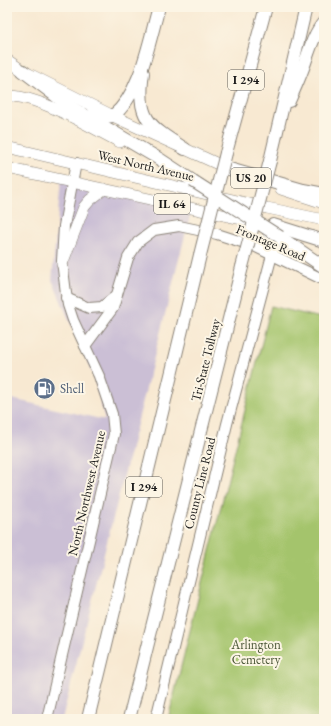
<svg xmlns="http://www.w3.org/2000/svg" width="331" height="726" viewBox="0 0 331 726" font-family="'EB Garamond',serif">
<rect width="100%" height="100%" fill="#fcf5e5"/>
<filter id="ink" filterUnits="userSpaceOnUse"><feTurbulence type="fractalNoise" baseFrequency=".025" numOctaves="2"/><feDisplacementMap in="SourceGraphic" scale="8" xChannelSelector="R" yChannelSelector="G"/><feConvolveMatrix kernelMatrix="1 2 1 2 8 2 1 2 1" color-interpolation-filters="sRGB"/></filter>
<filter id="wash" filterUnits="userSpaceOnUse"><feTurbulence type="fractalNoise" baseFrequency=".012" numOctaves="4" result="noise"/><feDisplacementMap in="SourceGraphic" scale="16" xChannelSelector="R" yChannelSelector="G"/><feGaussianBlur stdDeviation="0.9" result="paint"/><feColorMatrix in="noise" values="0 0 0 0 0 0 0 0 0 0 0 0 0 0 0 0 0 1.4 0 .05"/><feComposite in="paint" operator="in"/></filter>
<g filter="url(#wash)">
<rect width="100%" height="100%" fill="#f8e9d2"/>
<!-- industrial -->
<path fill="#cbbfd5" d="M 61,180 L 192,208 L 62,719 L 7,719 L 7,398 L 105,420 L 93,375 L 52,280 Z"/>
<!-- green -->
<path fill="#a4c46c" stroke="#607044" d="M 271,306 L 321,318 L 324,315 L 324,719 L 168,719 Z"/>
</g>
<g filter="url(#ink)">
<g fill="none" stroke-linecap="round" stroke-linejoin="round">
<defs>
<g id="secondary">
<path d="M 66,298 L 89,308 L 102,307 L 117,295"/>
<path d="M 85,346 L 113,308 L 128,258 L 138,242 L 154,230 L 179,226 L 217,234 L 254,246 L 324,280"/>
<path d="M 47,719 L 114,434 L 112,414 L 99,376 L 73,320 L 68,305 L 66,293 L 62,261 L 64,226 L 76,163"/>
<path d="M 156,719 L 227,424 L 272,255"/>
</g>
<g id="primary">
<path d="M 7,60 L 23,71 L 113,116 L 231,170"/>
<path d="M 7,96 C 37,94 92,128 120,142"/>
<path d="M 7,147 L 267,208 L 324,220"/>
<path d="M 7,168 L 255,222"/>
<path d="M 281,189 L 324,203"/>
<path d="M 268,233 L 276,239 L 272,255"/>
<path d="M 62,264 L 84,207 L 90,200 L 104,189"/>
</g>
<g id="highway">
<path d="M 23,71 L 69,106 L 161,160 L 193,181"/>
<path d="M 143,73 C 136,119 149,126 185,149"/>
<path d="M 289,101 C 294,90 299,79 303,68 C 309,52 313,35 324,22"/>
<path d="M 90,116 L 96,118 L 113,116 C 141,93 149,41 159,7"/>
<path d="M 226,153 L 266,7"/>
<path d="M 270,161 L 306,7"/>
<path d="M 226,168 L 303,190 L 324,194"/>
<path d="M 273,225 L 324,241"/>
<path d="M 280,237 L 324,267"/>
<path d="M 88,719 L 200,255"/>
<path d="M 129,719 L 242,267"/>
</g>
</defs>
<!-- secondary casing -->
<use href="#secondary" stroke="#8a8277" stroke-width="12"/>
<!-- primary casing -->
<use href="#primary" stroke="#8a8277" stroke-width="12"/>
<!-- highway casing -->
<use href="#highway" stroke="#8a8277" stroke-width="14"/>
<!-- secondary -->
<use href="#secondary" stroke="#fff" stroke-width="10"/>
<!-- primary -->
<use href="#primary" stroke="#fff" stroke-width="11"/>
<!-- highway -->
<use href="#highway" stroke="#fff" stroke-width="12"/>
<defs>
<g id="highway-bridge">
<path d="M 193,181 L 280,237"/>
<path d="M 200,255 L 226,153"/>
<path d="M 242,267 L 270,161"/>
</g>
</defs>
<!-- highway-bridge casing -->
<use href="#highway-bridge" stroke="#8a8277" stroke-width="14" stroke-linecap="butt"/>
<!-- highway-bridge -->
<use href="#highway-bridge" stroke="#fff" stroke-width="12"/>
</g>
</g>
<!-- icons -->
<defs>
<symbol id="fuel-disc" viewBox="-11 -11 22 22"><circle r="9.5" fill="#5c6f8a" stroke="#fcf5e5"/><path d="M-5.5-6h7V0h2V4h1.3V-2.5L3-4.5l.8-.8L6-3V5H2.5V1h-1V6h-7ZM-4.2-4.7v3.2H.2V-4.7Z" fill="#fff"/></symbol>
</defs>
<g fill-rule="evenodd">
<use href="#fuel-disc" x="32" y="376" width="25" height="25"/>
</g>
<g text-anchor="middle" stroke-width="4" stroke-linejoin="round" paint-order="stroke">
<!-- shield labels -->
<g fill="#fcf5e5" stroke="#5f5d58" stroke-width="1">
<rect x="228" y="70" width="36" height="20" rx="3"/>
<rect x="231" y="168" width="40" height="20" rx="3"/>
<rect x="154" y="194" width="36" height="20" rx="3"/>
<rect x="126" y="477" width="36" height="20" rx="3"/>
</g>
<g font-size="12" font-weight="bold" fill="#1c1c1c">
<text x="246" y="84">I 294</text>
<text x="251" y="182">US 20</text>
<text x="172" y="208">IL 64</text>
<text x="144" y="491">I 294</text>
</g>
<!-- street labels -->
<g font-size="13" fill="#1c1c1c" stroke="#fcf5e5">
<text transform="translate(146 165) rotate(13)" y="5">West North Avenue</text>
<text transform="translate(271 242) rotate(23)" y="5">Frontage Road</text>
<text transform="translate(205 360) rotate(-76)" y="5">Tri-State Tollway</text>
<text transform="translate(199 483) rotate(-76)" y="5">County Line Road</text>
<text transform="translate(86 493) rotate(-77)" y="5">North Northwest Avenue</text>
</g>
<!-- service labels -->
<g font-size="13" fill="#4e5e75" stroke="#fcf5e5" text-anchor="start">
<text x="60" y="393">Shell</text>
</g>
<!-- park labels -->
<g font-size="13" fill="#4c5738" stroke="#fcf5e5">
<text x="256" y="649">Arlington<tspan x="256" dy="15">Cemetery</tspan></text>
</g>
</g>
<!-- margin -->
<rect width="331" height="726" fill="none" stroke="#fcf5e5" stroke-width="24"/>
</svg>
